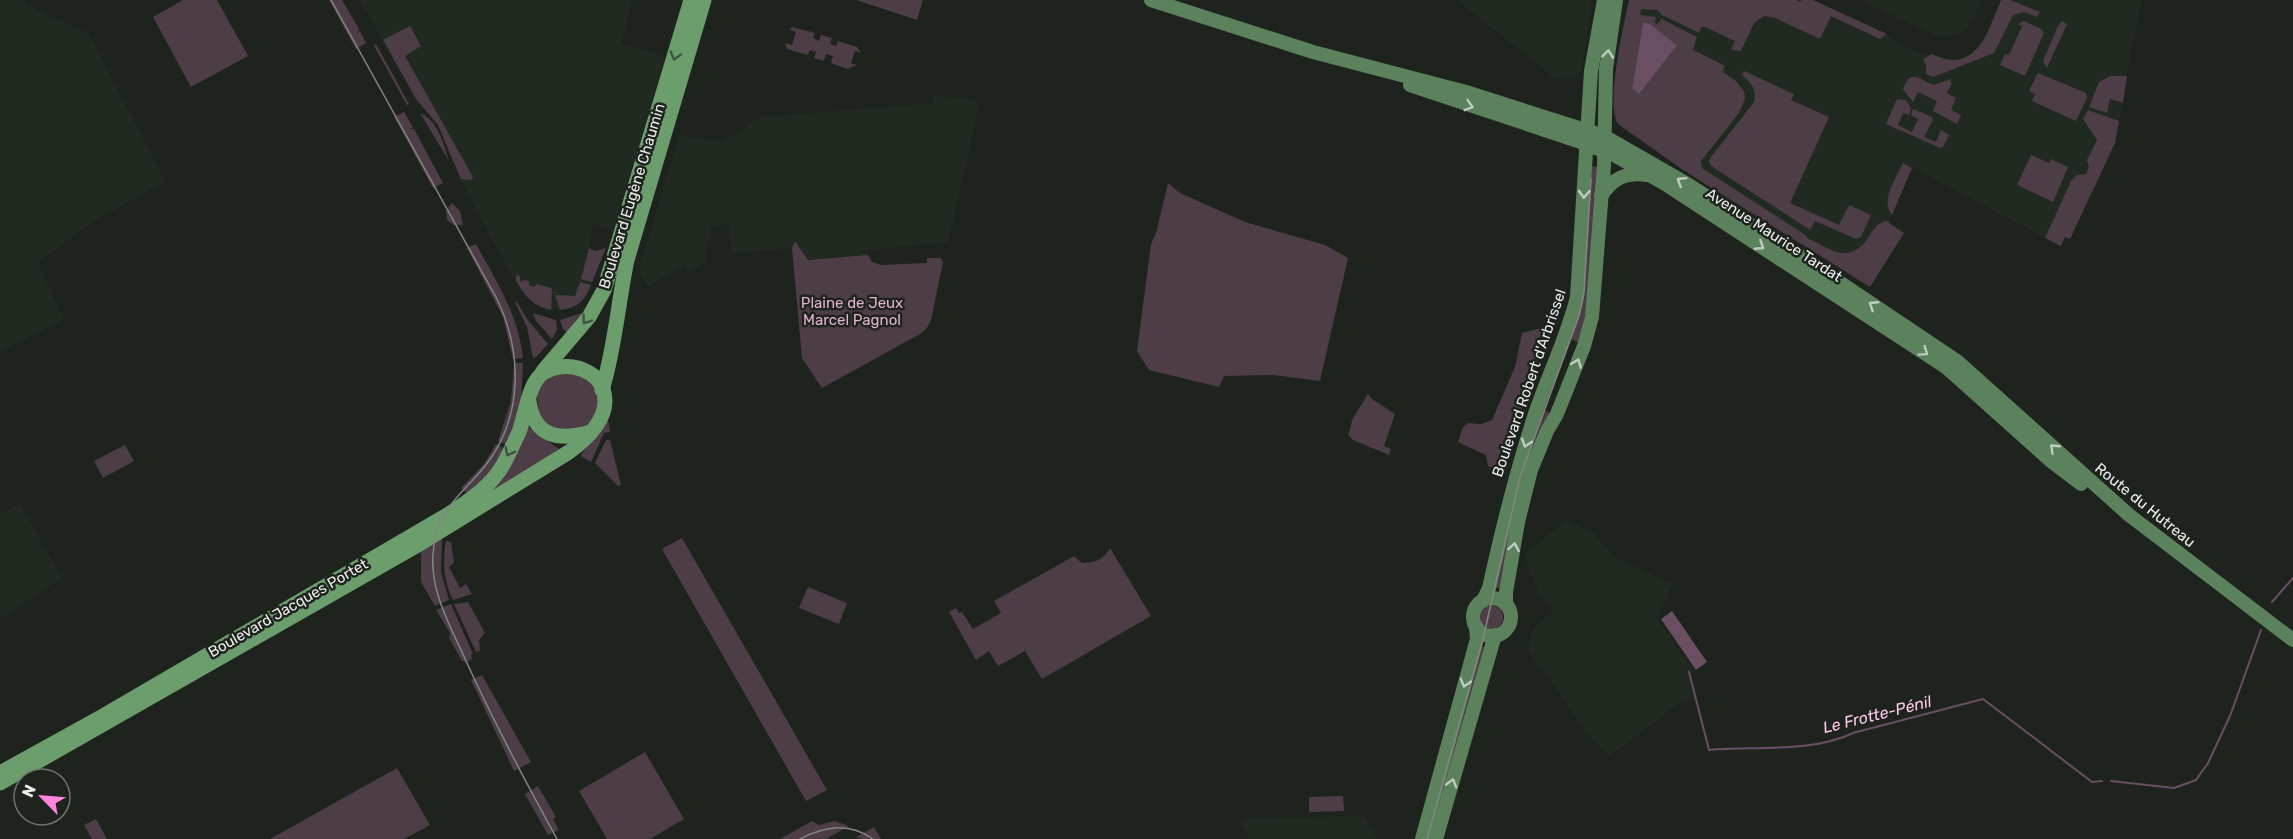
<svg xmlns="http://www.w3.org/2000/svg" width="2293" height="839" viewBox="0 0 2293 839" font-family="Rubik,sans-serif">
<rect width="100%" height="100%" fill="#1e231e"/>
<!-- built -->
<g fill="#202a20">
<path d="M 0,0 L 27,0 L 26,5 L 89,33 L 165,182 L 92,222 L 38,263 L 64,320 L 0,352 Z"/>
<path d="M 360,0 L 632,0 L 621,44 L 665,56 L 613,231 L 592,224 L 589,248 L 595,251 L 606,248 L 587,295 L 582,302 L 566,309 L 551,310 L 533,303 L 522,292 L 482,222 L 454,166 L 438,125 L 416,99 Z"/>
<path d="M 1457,0 L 1592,0 L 1581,71 L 1576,77 L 1570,80 L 1555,78 Z"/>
<path d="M 1629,0 L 1796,0 L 1800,2 L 1801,0 L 1813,0 L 1887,34 L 1893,41 L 1916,52 L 1923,55 L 1929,53 L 1950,60 L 1964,58 L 1980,46 L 2001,0 L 2142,0 L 2131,48 L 2116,140 L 2070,239 L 2065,237 L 2061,246 L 1913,168 L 1889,223 L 1904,233 L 1870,287 L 1683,170 L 1618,124 L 1614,115 L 1616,69 Z"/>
<path d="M 1859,0 L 1982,0 L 1973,20 L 1967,28 L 1958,34 L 1947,37 L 1935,35 Z"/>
<path d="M 933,95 L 978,100 L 975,123 L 948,242 L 868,250 L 868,255 L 808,260 L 795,241 L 792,248 L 732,253 L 729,224 L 711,227 L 710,241 L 706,243 L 707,261 L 689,272 L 684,265 L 648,287 L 639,271 L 679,136 L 721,141 L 737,133 L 760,117 L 933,103 Z"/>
<path d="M 20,504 L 62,578 L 0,619 L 0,514 Z"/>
<path d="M 1566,520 L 1594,533 L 1614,557 L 1673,584 L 1657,618 L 1694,672 L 1691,676 L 1698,699 L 1677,705 L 1610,756 L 1590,737 L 1529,651 L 1529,640 L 1534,628 L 1553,611 L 1539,594 L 1524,556 Z"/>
<path d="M 1364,816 L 1377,839 L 1249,839 L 1240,822 L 1247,818 Z"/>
</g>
<!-- green -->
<g fill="#4c3d47" fill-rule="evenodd">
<path d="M 183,0 L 217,0 L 248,56 L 191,87 L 153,17 Z"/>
<path d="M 329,0 L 342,0 L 359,29 L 357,33 L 360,31 L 366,43 L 356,49 Z"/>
<path d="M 856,0 L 923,0 L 917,20 Z"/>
<path d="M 1629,0 L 1796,0 L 1800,2 L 1801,0 L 1813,0 L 1887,34 L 1880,39 L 1831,16 L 1820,39 L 1775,18 L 1764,16 L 1754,23 L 1741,51 L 1731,50 L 1735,41 L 1705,27 L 1701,27 L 1699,33 L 1662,15 L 1657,10 L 1641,9 L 1640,15 L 1656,17 L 1655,23 L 1657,24 L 1662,19 L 1697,37 L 1693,50 L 1725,66 L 1723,72 L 1736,81 L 1744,91 L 1745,99 L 1739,113 L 1701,161 L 1702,168 L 1807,236 L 1807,238 C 1817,242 1831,252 1842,253 C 1872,253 1868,220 1889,221 L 1889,223 L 1904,233 L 1870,287 L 1683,170 L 1618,124 C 1605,105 1624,24 1629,0 ZM 1643,22 L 1650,24 L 1677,45 L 1632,88 Z"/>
<path d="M 2001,0 L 2010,0 L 2040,12 L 2037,17 L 2024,12 L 2013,15 L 1994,53 L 1933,77 L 1926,74 L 1926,66 L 1923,59 L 1932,54 C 1976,76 1988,32 2001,0 Z"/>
<path d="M 2024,21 L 2041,29 L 2044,33 L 2025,76 L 2000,65 L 2005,54 L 2009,55 L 2022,26 L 2018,24 Z"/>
<path d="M 2062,21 L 2067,24 L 2047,68 L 2043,61 L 2058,26 Z"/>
<path d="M 410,26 L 421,46 L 405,56 L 473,177 L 471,180 L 461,179 L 438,125 L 416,99 L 383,40 Z"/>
<path d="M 792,27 L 815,33 L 813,38 L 819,41 L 821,35 L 832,38 L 830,44 L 836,46 L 838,41 L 857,47 L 861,53 L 855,51 L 851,63 L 857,65 L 847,69 L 831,63 L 833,56 L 826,54 L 824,61 L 814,58 L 816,52 L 810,50 L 808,55 L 787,49 L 785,43 L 792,45 L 796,32 L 790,30 Z"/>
<path d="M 376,44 L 409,104 L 407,105 L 374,46 Z"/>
<path d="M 1744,71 L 1794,94 L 1791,100 L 1829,117 L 1790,203 L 1839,225 L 1849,205 L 1871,215 L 1861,237 L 1856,239 L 1815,221 L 1810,230 L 1711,166 L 1709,161 L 1711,157 L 1754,102 C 1757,89 1751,83 1742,75 Z"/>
<path d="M 2038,73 L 2086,93 L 2087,98 L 2076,121 L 2032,101 L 2035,94 L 2029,91 Z"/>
<path d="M 2111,76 L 2127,76 L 2123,103 L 2110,99 L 2107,113 L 2089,107 L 2099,82 Z"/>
<path d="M 1911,77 L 1917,77 L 1933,85 L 1951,79 L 1950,82 L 1952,83 L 1947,93 L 1956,98 L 1951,110 L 1961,115 L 1957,124 L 1933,111 L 1937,101 L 1918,92 L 1913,102 L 1903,89 L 1907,80 Z"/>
<path d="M 1897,99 L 1906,100 L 1911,109 L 1909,115 L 1903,113 L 1898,125 L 1912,132 L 1918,119 L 1911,115 L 1913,109 L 1932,117 L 1933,120 L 1924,137 L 1936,142 L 1941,130 L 1949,135 L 1943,147 L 1940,148 L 1886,124 Z"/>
<path d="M 2088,110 L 2119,121 L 2115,143 L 2070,239 L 2065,237 L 2061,246 L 2045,238 L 2071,181 L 2077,175 L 2086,174 L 2089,167 L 2087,160 L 2097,140 L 2083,119 Z"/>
<path d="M 404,112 L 413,127 L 410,129 L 414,129 L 443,183 L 433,188 L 394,117 Z"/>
<path d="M 420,113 C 437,120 444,144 449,161 Z"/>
<path d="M 2031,155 L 2049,163 L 2051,159 L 2068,167 L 2053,202 L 2017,185 Z"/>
<path d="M 1903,163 L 1912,168 L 1892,215 C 1880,199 1896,179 1903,163 Z"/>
<path d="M 1589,166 L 1598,167 C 1594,224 1596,287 1578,342 L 1570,339 Z"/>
<path d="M 1168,183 L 1180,193 L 1245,222 L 1325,245 L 1348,258 L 1320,381 L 1273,375 L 1224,376 L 1219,387 L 1149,370 L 1137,351 L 1151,244 L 1156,233 Z"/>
<path d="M 452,203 L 460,211 L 463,225 L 454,225 L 447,220 L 446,210 Z"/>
<path d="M 795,241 L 808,260 L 868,255 L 872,262 L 881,265 L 927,263 L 927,258 L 941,258 L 943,262 L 931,320 L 927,328 L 920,334 L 822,388 L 802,358 L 792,248 Z"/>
<path d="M 476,244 C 496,281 518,313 523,358 L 513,359 L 503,317 L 467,248 Z"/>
<path d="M 589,248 L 595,251 L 606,248 L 592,282 L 581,279 Z"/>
<path d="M 516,275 L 520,276 L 520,282 L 524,280 L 529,281 L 529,285 L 535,287 L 536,284 L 552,288 L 551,310 C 533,306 525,296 516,281 Z"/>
<path d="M 580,282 L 591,285 C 585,301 577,308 560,310 L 555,295 L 575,296 Z"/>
<path d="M 515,302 L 517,302 L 527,319 L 548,344 L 536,357 L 533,358 L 527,327 Z"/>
<path d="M 585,312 L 569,335 L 563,329 L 560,320 Z"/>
<path d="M 533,313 L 556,320 L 557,330 L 552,339 L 536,321 Z"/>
<path d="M 1548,326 L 1542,347 L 1501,473 L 1488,466 L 1486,455 L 1458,442 L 1463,427 L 1468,423 L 1481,424 L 1492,420 L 1515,367 L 1522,333 Z"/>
<path d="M 514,363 L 523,363 L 521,402 L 507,445 L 498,441 L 511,401 Z"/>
<path d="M 563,370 L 592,381 L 600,403 L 591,424 L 565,434 L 541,420 C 534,392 535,383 563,370 Z"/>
<path d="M 1368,394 L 1372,399 L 1395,414 L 1384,446 L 1391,449 L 1389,455 L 1353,440 L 1348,435 L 1353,418 Z"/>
<path d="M 1543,410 L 1550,413 L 1501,589 L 1493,587 L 1513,495 Z"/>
<path d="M 608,420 L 610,432 L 604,433 L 591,462 L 582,457 L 581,454 Z"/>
<path d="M 527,426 L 559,449 L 499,490 L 485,493 Z"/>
<path d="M 606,440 L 610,440 L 621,485 L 618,486 L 595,463 Z"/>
<path d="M 496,444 L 503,448 L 500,459 L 469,495 L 461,488 L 484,464 Z"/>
<path d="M 125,445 L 134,461 L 103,478 L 94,461 Z"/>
<path d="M 682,538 L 827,790 L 806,801 L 662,549 Z"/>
<path d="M 442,539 L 441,572 L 449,600 L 435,606 L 421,582 L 421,551 Z"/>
<path d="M 446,541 L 451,542 L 454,563 L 449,567 L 460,588 L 466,584 L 472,594 L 453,600 C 444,582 442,561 446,541 Z"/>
<path d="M 1110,548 L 1151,616 L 1042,679 L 1025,651 L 998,666 L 989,651 L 976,660 L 949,612 L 956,608 L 959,613 L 962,612 L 973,629 L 1001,613 L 994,601 L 1074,556 L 1082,563 C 1095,563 1104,559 1110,548 Z"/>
<path d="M 808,587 L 847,603 L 839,624 L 799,608 Z"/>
<path d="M 468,602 L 485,633 L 479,640 L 480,651 L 476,652 L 454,604 Z"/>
<path d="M 451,604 L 473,654 L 471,655 L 472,659 L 465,663 L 464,661 L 462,661 L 449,638 L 450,633 L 436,610 Z"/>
<circle cx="1491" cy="617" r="12"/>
<path d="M 1480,646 L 1486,648 L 1438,816 L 1432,814 Z"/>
<path d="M 482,675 L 531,762 L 514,771 L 471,680 Z"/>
<path d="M 645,752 L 684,819 L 650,839 L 607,839 L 579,791 Z"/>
<path d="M 397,768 L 430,825 L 404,839 L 270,839 Z"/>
<path d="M 538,786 L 556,817 L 553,819 L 559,830 L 548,835 L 525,794 Z"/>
<path d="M 1343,796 L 1344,811 L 1309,812 L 1309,797 Z"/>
<path d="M 96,819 L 107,839 L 92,839 L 84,825 Z"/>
<path d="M 812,821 L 819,825 L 834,821 L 849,826 L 826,839 L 780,839 Z"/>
<path d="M 874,827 L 881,839 L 861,839 L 856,837 Z"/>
</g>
<!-- water -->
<g fill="#694f61">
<path d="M 1643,22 L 1650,24 L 1677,45 L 1639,94 L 1632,88 Z"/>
<path d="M 1672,611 L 1707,662 L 1696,670 L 1661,619 Z"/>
</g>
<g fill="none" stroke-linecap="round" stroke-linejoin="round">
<!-- stream -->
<g stroke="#694f61" stroke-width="2">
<path d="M 2272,602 L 2293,578"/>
<path d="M 1689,672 L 1709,750 C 1754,746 1812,753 1853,733 L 1983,699 L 2092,782 L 2102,781"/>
<path d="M 2111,781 L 2174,788 L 2196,780 L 2208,763 L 2230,716 L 2261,630"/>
</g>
<!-- secondary -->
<g stroke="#5c825d" stroke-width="14">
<path d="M 1151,0 L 1313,52 L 1466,92 L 1604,136 L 1684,182 L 1808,261 L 1957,361 L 2129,515 L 2293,640"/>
<path d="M 1410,85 L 1578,141 L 1614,155 L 1665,184 L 1947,368 L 2052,462 L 2081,484"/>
<path d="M 1601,196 C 1613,178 1626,172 1647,175"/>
<circle cx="1492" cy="617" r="19"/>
<path d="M 1483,601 L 1489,588 C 1502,529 1516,472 1535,414 C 1548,375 1567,338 1577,297 L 1591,71 L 1604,0"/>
<path d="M 1506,605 L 1506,592 L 1518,522 L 1531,470 L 1547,431 L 1557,414 L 1584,346 L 1592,317 L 1604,165 L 1606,69 L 1616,0"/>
<path d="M 1422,839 L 1477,639 L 1476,626"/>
<path d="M 1436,839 L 1495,635"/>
</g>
<!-- primary -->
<g stroke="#6c9d6d" stroke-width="15">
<path d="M 543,371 L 589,317 L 604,290 L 691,0"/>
<path d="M 602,390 C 615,348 618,303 627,260 L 704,0"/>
<path d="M 529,401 C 534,438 560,441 591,432"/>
<path d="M 0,773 L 103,716 L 449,514 C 470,500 490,487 503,465 C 509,454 514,443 519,432 C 525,416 529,382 543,373 C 567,358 605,370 605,401 C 605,422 584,441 569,452 L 416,546 L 0,783"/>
</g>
<!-- tram -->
<g stroke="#828682" stroke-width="1.5">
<path d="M 331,0 L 497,299 C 523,353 523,418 485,466 C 460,497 436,509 433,554 C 430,592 451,627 466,661 C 494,722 525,781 557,839"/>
<path d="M 800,839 C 825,826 849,822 873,839"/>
<path d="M 1427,839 L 1483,639 L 1520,477 L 1579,316 L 1584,293 L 1591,179"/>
</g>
</g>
<!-- one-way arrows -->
<defs><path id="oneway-chevron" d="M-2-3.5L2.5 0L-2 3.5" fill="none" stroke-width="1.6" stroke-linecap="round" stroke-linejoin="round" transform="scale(1.5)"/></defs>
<g stroke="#bfcdc0">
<use href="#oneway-chevron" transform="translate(1608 54) rotate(-84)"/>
<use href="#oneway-chevron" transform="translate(1469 106) rotate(17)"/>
<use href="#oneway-chevron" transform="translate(1681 181) rotate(-148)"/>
<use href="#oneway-chevron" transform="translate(1584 194) rotate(93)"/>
<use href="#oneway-chevron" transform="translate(1760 246) rotate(33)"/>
<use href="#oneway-chevron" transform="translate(1873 305) rotate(-147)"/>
<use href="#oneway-chevron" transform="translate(1924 352) rotate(35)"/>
<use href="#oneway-chevron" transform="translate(1577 363) rotate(-69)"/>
<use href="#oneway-chevron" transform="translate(1526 443) rotate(108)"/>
<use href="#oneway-chevron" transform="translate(2054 448) rotate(-136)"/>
<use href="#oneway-chevron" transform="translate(1514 547) rotate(-80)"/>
<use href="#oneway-chevron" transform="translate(1465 683) rotate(106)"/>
<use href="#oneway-chevron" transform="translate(1452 783) rotate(-74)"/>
</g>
<g stroke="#3d543e">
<use href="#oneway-chevron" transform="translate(675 56) rotate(106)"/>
<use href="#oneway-chevron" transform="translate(586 320) rotate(126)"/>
<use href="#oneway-chevron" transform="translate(509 452) rotate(118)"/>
</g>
<g text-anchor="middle" stroke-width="5" stroke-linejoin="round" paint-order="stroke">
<!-- street labels -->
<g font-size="15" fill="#eaedea" stroke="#1e231e">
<text transform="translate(632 196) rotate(-73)" y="5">Boulevard Eugène Chaumin</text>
<text transform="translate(1774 235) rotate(33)" y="5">Avenue Maurice Tardat</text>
<text transform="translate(1529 383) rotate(-71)" y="5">Boulevard Robert d'Arbrissel</text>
<text transform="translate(2145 505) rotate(39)" y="5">Route du Hutreau</text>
<text transform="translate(288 608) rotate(-30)" y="5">Boulevard Jacques Portet</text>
</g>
<!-- park labels -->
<g font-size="15" fill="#e3b1d3" stroke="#1e231e">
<text x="852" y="308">Plaine de Jeux<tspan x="852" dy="17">Marcel Pagnol</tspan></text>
</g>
<!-- water labels -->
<g font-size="16" font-style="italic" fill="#fcc8eb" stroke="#1e231e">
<text transform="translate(1877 714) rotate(-14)" y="6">Le Frotte-Pénil</text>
</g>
</g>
<!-- north arrow -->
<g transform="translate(42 797) rotate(295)"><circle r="28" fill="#1e231e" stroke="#707470" stroke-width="1.5"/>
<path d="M0-4.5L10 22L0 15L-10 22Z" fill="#ff85de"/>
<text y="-9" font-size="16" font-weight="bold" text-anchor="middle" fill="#eaedea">N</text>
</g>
</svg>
